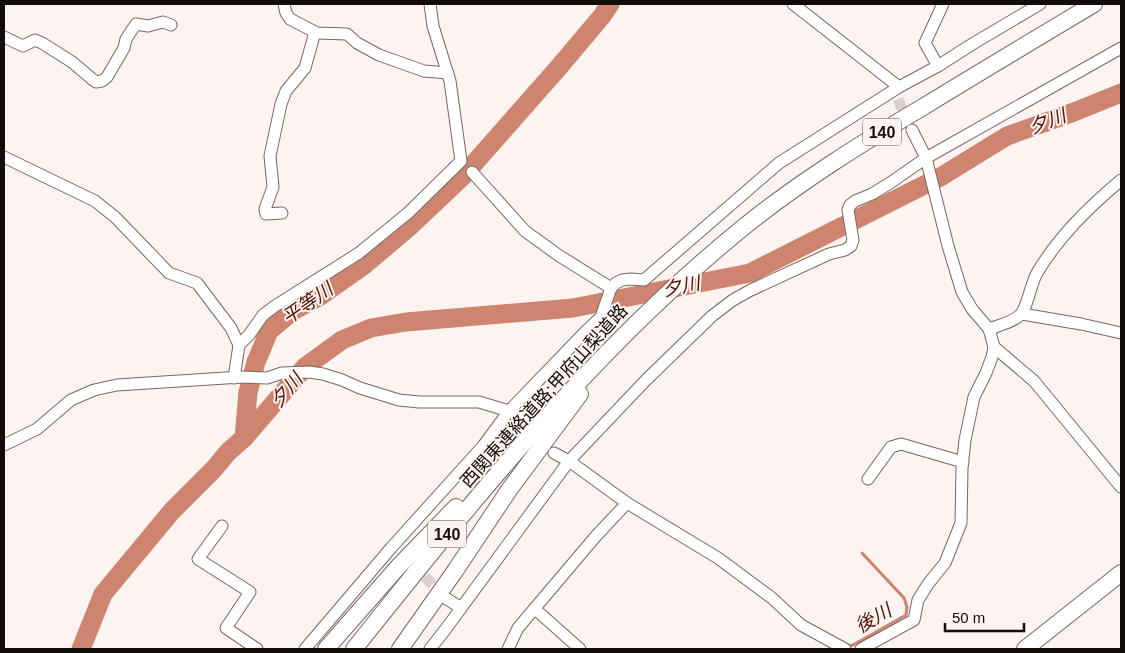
<svg xmlns="http://www.w3.org/2000/svg" width="1125" height="653" viewBox="0 0 1125 653" font-family="Helvetica,'Noto Sans JP',sans-serif">
<rect width="100%" height="100%" fill="#fdf3f0"/>
<g fill="none" stroke-linecap="round" stroke-linejoin="round">
<!-- stream -->
<path stroke="#ce846f" stroke-width="3" d="M 846,647 L 853,645 L 906,615 L 907,607 L 904,598 L 862,553"/>
<!-- river -->
<g stroke="#ce846f" stroke-width="19">
<path d="M 244,438 L 305,367 L 342,340 L 371,328 L 406,322 L 573,308 L 750,273 L 942,176 L 1007,136 L 1074,112 L 1121,93"/>
<path d="M 81,649 L 103,594 L 172,511 L 214,469 L 228,452 L 244,438 L 248,392 L 256,362 L 269,331 L 293,311 L 319,297 L 363,266 L 408,228 L 463,176 L 559,67 L 602,16 L 610,4"/>
</g>
<!-- minor-tunnel -->
<g stroke="#dad0ce" stroke-width="11" stroke-dasharray="11 5.5" stroke-linecap="butt">
<path d="M 898,99 L 908,123"/>
<path d="M 413,565 L 444,596"/>
</g>
<defs>
<g id="minor">
<path d="M 284,4 L 286,13 L 290,19 L 317,33 L 347,34 L 357,43 L 379,55 L 424,71 L 448,73"/>
<path d="M 793,4 L 899,87"/>
<path d="M 4,37 L 23,46 L 35,40 L 42,43 L 72,62 L 92,79 L 96,82 L 102,81 L 107,77 L 124,48 L 126,39 L 136,24 L 148,26 L 163,22 L 171,25"/>
<path d="M 938,66 L 925,43 L 943,4"/>
<path d="M 4,157 L 95,201 L 115,217 L 169,273 L 197,283 L 231,328 L 239,345 L 234,378"/>
<path d="M 472,172 L 525,231 L 558,255 L 611,288"/>
<path d="M 282,213 L 266,214 L 265,209 L 273,187 L 270,156 L 281,104 L 286,91 L 305,68 L 315,32"/>
<path d="M 1022,314 L 1081,324 L 1121,333"/>
<path d="M 989,329 C 999,325 1012,323 1020,315 C 1027,309 1031,283 1037,273 C 1059,236 1089,207 1121,180"/>
<path d="M 239,345 L 249,335 L 263,315 L 275,306 L 359,253 L 408,213 L 461,161 L 450,81 L 433,26 L 430,4"/>
<path d="M 994,347 L 1034,381 L 1121,487"/>
<path d="M 4,445 L 37,429 L 71,400 L 94,390 L 117,385 L 241,377 L 267,378 L 282,373 L 309,372 L 323,374 L 342,380 L 360,388 L 399,400 L 419,402 L 479,402 L 509,411 L 524,421"/>
<path d="M 554,453 L 569,461 L 627,503 L 718,558 L 772,598 L 801,625 L 845,649"/>
<path d="M 868,479 L 891,447 L 901,444 L 963,462"/>
<path d="M 222,526 L 198,559 L 250,592 L 226,628 L 257,649"/>
<path d="M 447,599 L 461,608"/>
<path d="M 535,609 L 580,649"/>
<path d="M 305,649 L 391,548 L 483,446 L 509,411 L 585,332 L 601,317 L 611,288 L 616,283 L 622,280 L 631,279 L 644,280 L 779,163 L 899,87 L 938,66 L 974,43 L 1040,4"/>
<path d="M 430,649 L 445,630 L 569,461 L 646,380 L 712,316 L 733,300 L 751,290 L 829,254 L 845,250 L 851,246 L 853,240 L 848,210 L 850,205 L 855,201 L 872,194 L 890,183 L 926,158 L 1121,48"/>
<path d="M 508,649 L 518,628 L 596,536 L 627,503"/>
<path d="M 861,649 L 914,620 L 918,600 L 928,584 L 945,563 L 961,523 L 962,468 L 965,440 L 974,397 L 986,373 L 992,357 L 994,347 L 989,329 L 972,309 L 962,292 L 948,246 L 926,158 L 912,130"/>
</g>
<g id="highway">
<path d="M 326,649 L 398,567 L 456,507"/>
<path d="M 354,649 C 474,499 595,347 745,226 C 801,181 862,143 923,107 C 980,72 1037,38 1094,4"/>
<path d="M 400,649 L 455,571 L 509,490 L 580,394"/>
<path d="M 1025,649 L 1121,573"/>
</g>
</defs>
<!-- minor casing -->
<use href="#minor" stroke="#766863" stroke-width="13"/>
<!-- highway casing -->
<use href="#highway" stroke="#766863" stroke-width="18"/>
<!-- minor -->
<use href="#minor" stroke="#fff" stroke-width="11"/>
<!-- highway -->
<use href="#highway" stroke="#fff" stroke-width="16"/>
</g>
<g text-anchor="middle" stroke-width="4" stroke-linejoin="round" paint-order="stroke">
<!-- shield labels -->
<g fill="#fdf3f0" stroke="#585250" stroke-width="1">
<rect x="863" y="118.5" width="38" height="27" rx="4"/>
<rect x="428" y="520.5" width="38" height="27" rx="4"/>
</g>
<g font-size="16" font-weight="bold" fill="#120d0b">
<text x="882" y="138">140</text>
<text x="447" y="540">140</text>
</g>
<!-- street labels -->
<g font-size="18" fill="#120d0b" stroke="#fdf3f0">
<text transform="translate(544 396) rotate(-48)" y="6">西関東連絡道路;甲府山梨道路</text>
</g>
<!-- water labels -->
<g font-size="19" font-style="italic" fill="#541100" stroke="#fdf3f0">
<text transform="translate(1047 121) rotate(-21)" y="7">夕川</text>
<text transform="translate(681 286) rotate(-11)" y="7">夕川</text>
<text transform="translate(307 303) rotate(-35)" y="7">平等川</text>
<text transform="translate(286 390) rotate(-49)" y="7">夕川</text>
<text transform="translate(873 618) rotate(-30)" y="7">後川</text>
</g>
</g>
<!-- border -->
<rect width="1125" height="653" fill="none" stroke="#120d0b" stroke-width="10"/>
<!-- scale -->
<path d="M945 623v8h79v-8" fill="none" stroke="#120d0b" stroke-width="2.5"/>
<text x="952" y="623" font-size="15" fill="#120d0b" stroke="#fdf3f0" stroke-width="4" paint-order="stroke">50 m</text>
</svg>
